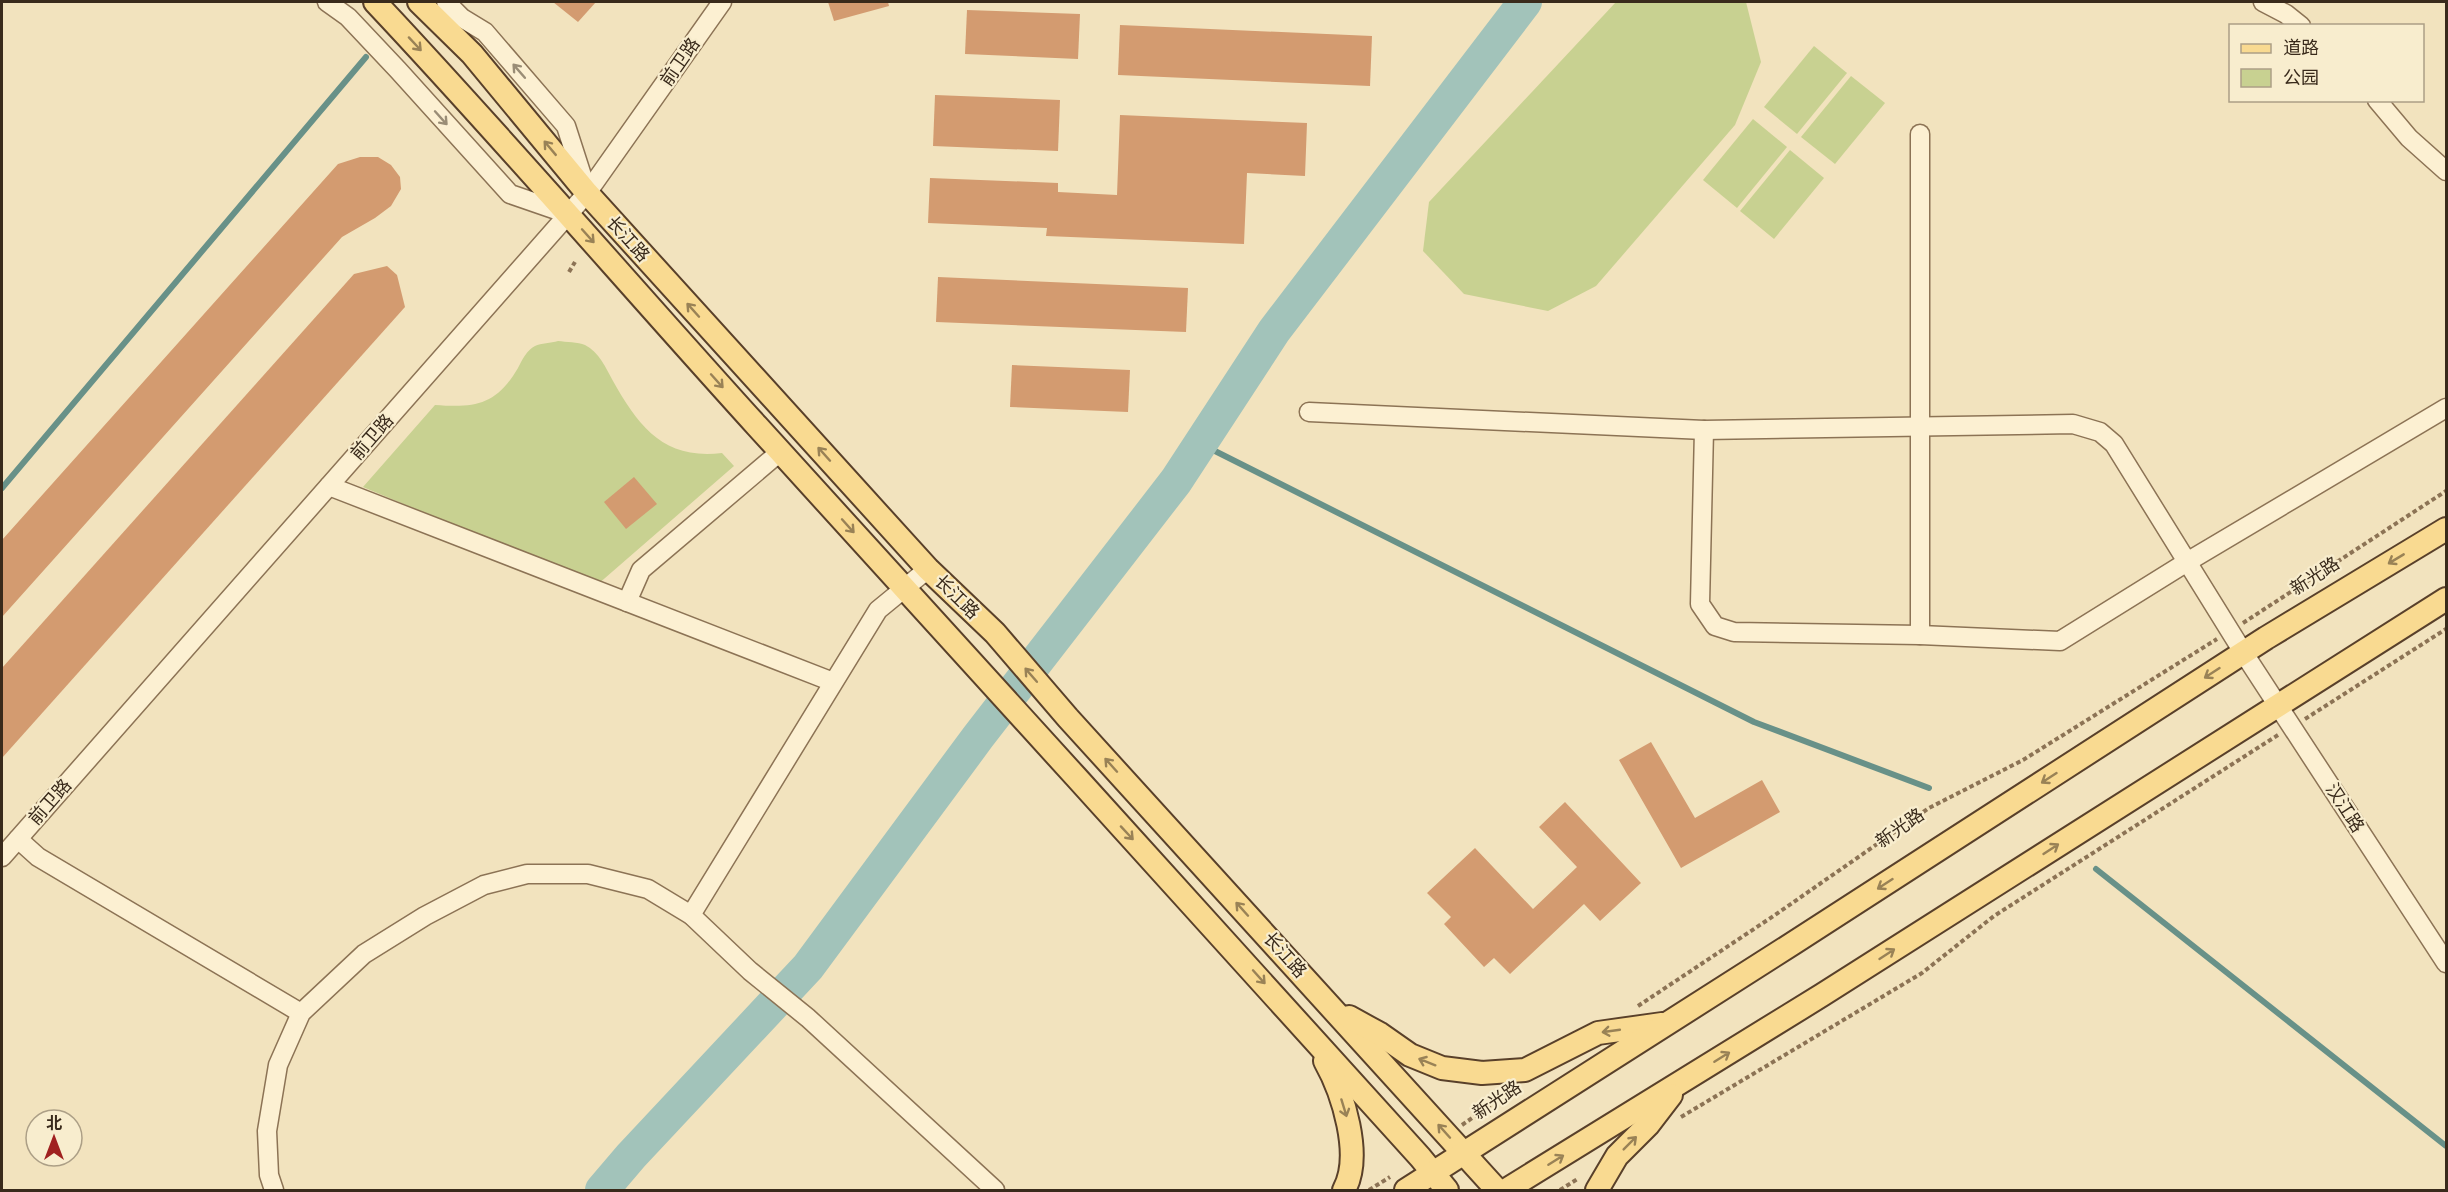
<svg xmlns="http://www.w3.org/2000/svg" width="2448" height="1192" viewBox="0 0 2448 1192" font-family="Bitter,'Noto Sans SC',serif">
<rect width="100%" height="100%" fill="#f2e3be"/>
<!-- green -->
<g fill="#c8d191">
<path d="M 1616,2 L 1746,2 L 1761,62 L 1735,125 L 1596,286 L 1548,311 L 1464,294 L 1423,251 L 1429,202 Z"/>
<path d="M 1814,46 L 1847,73 L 1797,134 L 1764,107 Z"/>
<path d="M 1851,76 L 1885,103 L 1835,164 L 1801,137 Z"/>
<path d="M 1753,119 L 1787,147 L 1737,208 L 1703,180 Z"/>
<path d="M 1790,150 L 1824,178 L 1774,239 L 1740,211 Z"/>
<path d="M 558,341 C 566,342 578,342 585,345 C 599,352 606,368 613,381 C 639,427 664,460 722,453 L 734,466 L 597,585 L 363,487 L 435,405 C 476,408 496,405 518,368 C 522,360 527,350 535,346 C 541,343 551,343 558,341 Z"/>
</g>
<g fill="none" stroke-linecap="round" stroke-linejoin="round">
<!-- stream -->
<g stroke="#689188" stroke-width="6">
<path d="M 1201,444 L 1754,722 L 1929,788"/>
<path d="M 2,488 L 366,57"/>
<path d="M 2096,869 L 2446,1146"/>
</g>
<!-- river -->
<path stroke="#a2c3ba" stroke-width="34" d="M 602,1190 L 631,1156 L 808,967 L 978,737 L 1176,481 L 1274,331 L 1525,2"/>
</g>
<!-- building -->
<g fill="#d39b70">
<path d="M 553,2 L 596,2 L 578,22 Z"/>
<path d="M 828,2 L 888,2 L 889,6 L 834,21 Z"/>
<path d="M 967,10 L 1080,14 L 1078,59 L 965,54 Z"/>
<path d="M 1120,25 L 1372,36 L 1370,86 L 1118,75 Z"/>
<path d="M 935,95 L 1060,100 L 1058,151 L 933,146 Z"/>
<path d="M 1120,115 L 1307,123 L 1305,176 L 1247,173 L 1244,244 L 1046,236 L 1047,228 L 928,223 L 930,178 L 1058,183 L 1058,192 L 1117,195 Z"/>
<path d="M 360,157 L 378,157 L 391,165 L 400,177 L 401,189 L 391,206 L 375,218 L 342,237 L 2,617 L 2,540 L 338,164 Z"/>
<path d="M 387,266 L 397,275 L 405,307 L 2,758 L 2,668 L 354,274 Z"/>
<path d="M 938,277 L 1188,288 L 1186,332 L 936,322 Z"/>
<path d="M 1012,365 L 1130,370 L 1128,412 L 1010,407 Z"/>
<path d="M 634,477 L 657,504 L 626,529 L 604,502 Z"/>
<path d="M 1651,742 L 1695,818 L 1762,780 L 1780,812 L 1681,868 L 1619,760 Z"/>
<path d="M 1565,802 L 1641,883 L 1600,921 L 1584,904 L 1510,974 L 1494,958 L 1484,967 L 1444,924 L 1451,917 L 1427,893 L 1475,848 L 1533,909 L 1577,867 L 1539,827 Z"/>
</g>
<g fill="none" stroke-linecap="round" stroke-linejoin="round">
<defs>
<g id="minor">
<path d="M 327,2 L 348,17 L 398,70 L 510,194 L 568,214"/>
<path d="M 446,2 L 462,18 L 485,32 L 566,126 L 586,188"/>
<path d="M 2263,2 L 2286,14 L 2301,26"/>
<path d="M 2377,100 L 2409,138 L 2446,171"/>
<path d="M 1309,412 L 1704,430 L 2073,424 L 2100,432 L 2114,444 L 2243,652 L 2446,963"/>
<path d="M 1704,430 L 1700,604 L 1715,626 L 1734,632 L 1920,635 L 2060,641 L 2187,562 L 2446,408"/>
<path d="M 329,486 L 833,682"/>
<path d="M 627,602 L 641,570 L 780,452"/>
<path d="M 1920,635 L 1920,134"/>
<path d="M 18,839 L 38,857 L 301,1013"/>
<path d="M 2,857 L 587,193 L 722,2"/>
<path d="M 691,915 L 878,610 L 928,569"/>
<path d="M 274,1190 L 269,1175 L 267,1131 L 278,1065 L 301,1013 L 364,954 L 425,916 L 484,885 L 527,874 L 588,874 L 648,889 L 691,915 L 750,971 L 808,1018 L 995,1190"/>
</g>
<g id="major">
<path d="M 375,2 C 505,140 629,285 757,426 C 978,670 1200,912 1420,1157 L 1447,1190"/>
<path d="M 419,2 L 472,54 L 587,193 L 928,569 L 995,633 L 1068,718 L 1497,1190"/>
<path d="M 1349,1017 L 1380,1034 L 1410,1055 L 1442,1068 L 1482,1073 L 1525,1070 L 1598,1033 L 1662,1024"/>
<path d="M 1325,1061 C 1343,1093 1363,1156 1344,1190"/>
<path d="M 1406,1190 L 1792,944 L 2266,638 L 2446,529"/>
<path d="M 1506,1190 L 1822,995 L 2446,599"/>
<path d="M 1597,1190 L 1617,1156 L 1648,1125 L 1671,1095"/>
</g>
</defs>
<!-- minor casing -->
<use href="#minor" stroke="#8c7355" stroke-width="21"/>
<!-- major casing -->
<use href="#major" stroke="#59402a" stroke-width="26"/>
<!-- path -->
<g stroke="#8c7355" stroke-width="4" stroke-dasharray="4.5 3" stroke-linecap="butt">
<path d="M 569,272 L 575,262"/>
<path d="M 2243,623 L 2446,491"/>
<path d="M 2305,719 L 2446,629"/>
<path d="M 1638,1006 L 1775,915 L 1929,808 L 2023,760 L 2217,639"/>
<path d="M 1681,1117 L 1922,973 L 1994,916 L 2278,735"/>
<path d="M 1462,1125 L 1510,1092"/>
<path d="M 1369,1190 L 1390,1177"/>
<path d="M 1560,1190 L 1579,1178"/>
</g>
<!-- minor -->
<use href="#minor" stroke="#fcf0d2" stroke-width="18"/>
<!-- major -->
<use href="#major" stroke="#f9da91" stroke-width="22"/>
</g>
<!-- one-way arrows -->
<defs><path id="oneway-shaft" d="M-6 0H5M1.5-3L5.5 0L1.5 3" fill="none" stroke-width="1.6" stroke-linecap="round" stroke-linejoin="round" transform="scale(1.5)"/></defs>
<g stroke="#998256">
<use href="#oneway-shaft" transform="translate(415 44) rotate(47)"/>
<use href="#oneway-shaft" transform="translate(550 148) rotate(-130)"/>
<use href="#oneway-shaft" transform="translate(588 236) rotate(48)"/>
<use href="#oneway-shaft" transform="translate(693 310) rotate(-132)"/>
<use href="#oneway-shaft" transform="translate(717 381) rotate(48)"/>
<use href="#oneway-shaft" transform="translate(824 454) rotate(-132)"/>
<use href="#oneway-shaft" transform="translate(848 526) rotate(48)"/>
<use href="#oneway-shaft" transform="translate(2396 559) rotate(149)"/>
<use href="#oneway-shaft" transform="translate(2212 673) rotate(147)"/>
<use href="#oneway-shaft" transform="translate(1031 675) rotate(-131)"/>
<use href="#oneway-shaft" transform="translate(1111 765) rotate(-132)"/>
<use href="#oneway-shaft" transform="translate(2049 778) rotate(147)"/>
<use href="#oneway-shaft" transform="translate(1127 833) rotate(47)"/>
<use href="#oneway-shaft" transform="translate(2051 849) rotate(-33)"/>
<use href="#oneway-shaft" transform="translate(1885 884) rotate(147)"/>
<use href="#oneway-shaft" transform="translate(1242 909) rotate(-132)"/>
<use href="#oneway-shaft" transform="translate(1887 954) rotate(-33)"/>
<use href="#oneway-shaft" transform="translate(1259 977) rotate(48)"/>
<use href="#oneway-shaft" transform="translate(1611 1031) rotate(172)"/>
<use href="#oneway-shaft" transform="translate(1722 1057) rotate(-32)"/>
<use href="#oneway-shaft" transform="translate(1427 1062) rotate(-158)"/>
<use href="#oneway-shaft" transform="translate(1344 1108) rotate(73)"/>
<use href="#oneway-shaft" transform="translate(1444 1131) rotate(-132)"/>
<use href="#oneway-shaft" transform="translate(1630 1143) rotate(-45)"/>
<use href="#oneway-shaft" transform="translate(1556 1160) rotate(-32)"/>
</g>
<g stroke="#9a8d76">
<use href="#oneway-shaft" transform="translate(519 71) rotate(-131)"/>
<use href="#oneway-shaft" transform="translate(441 118) rotate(48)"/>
</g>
<g text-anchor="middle" stroke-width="4.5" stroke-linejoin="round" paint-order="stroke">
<!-- street labels -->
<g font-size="18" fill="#392a1b" stroke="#f8edce">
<text transform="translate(680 62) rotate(-55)" y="6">前卫路</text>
<text transform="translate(628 239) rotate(48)" y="6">长江路</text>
<text transform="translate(372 437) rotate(-49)" y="6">前卫路</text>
<text transform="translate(2315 576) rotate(-33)" y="6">新光路</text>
<text transform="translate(957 597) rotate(44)" y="6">长江路</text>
<text transform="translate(50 802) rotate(-49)" y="6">前卫路</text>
<text transform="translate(2345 808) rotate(57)" y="6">汉江路</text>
<text transform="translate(1900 828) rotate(-35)" y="6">新光路</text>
<text transform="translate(1285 955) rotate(48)" y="6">长江路</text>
<text transform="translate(1497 1100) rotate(-34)" y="6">新光路</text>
</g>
</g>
<!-- border -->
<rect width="2448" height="1192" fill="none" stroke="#392a1b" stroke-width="6"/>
<!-- legend -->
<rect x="2229" y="24" width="195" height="78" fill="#f8edce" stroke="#ac9f86" stroke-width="1.5"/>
<rect x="2241" y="44" width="30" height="9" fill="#f9da91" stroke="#ac9f86" stroke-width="1.5"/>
<text x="2283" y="54" font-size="18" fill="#392a1b">道路</text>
<rect x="2241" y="69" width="30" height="18" fill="#c8d191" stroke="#ac9f86" stroke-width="1.5"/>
<text x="2283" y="84" font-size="18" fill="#392a1b">公园</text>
<!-- north arrow -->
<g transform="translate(54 1138)"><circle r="28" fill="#f8edce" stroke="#ac9f86" stroke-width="1.5"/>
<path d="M0-4.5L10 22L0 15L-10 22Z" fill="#a02120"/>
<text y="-9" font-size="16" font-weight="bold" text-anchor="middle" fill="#392a1b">北</text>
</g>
</svg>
